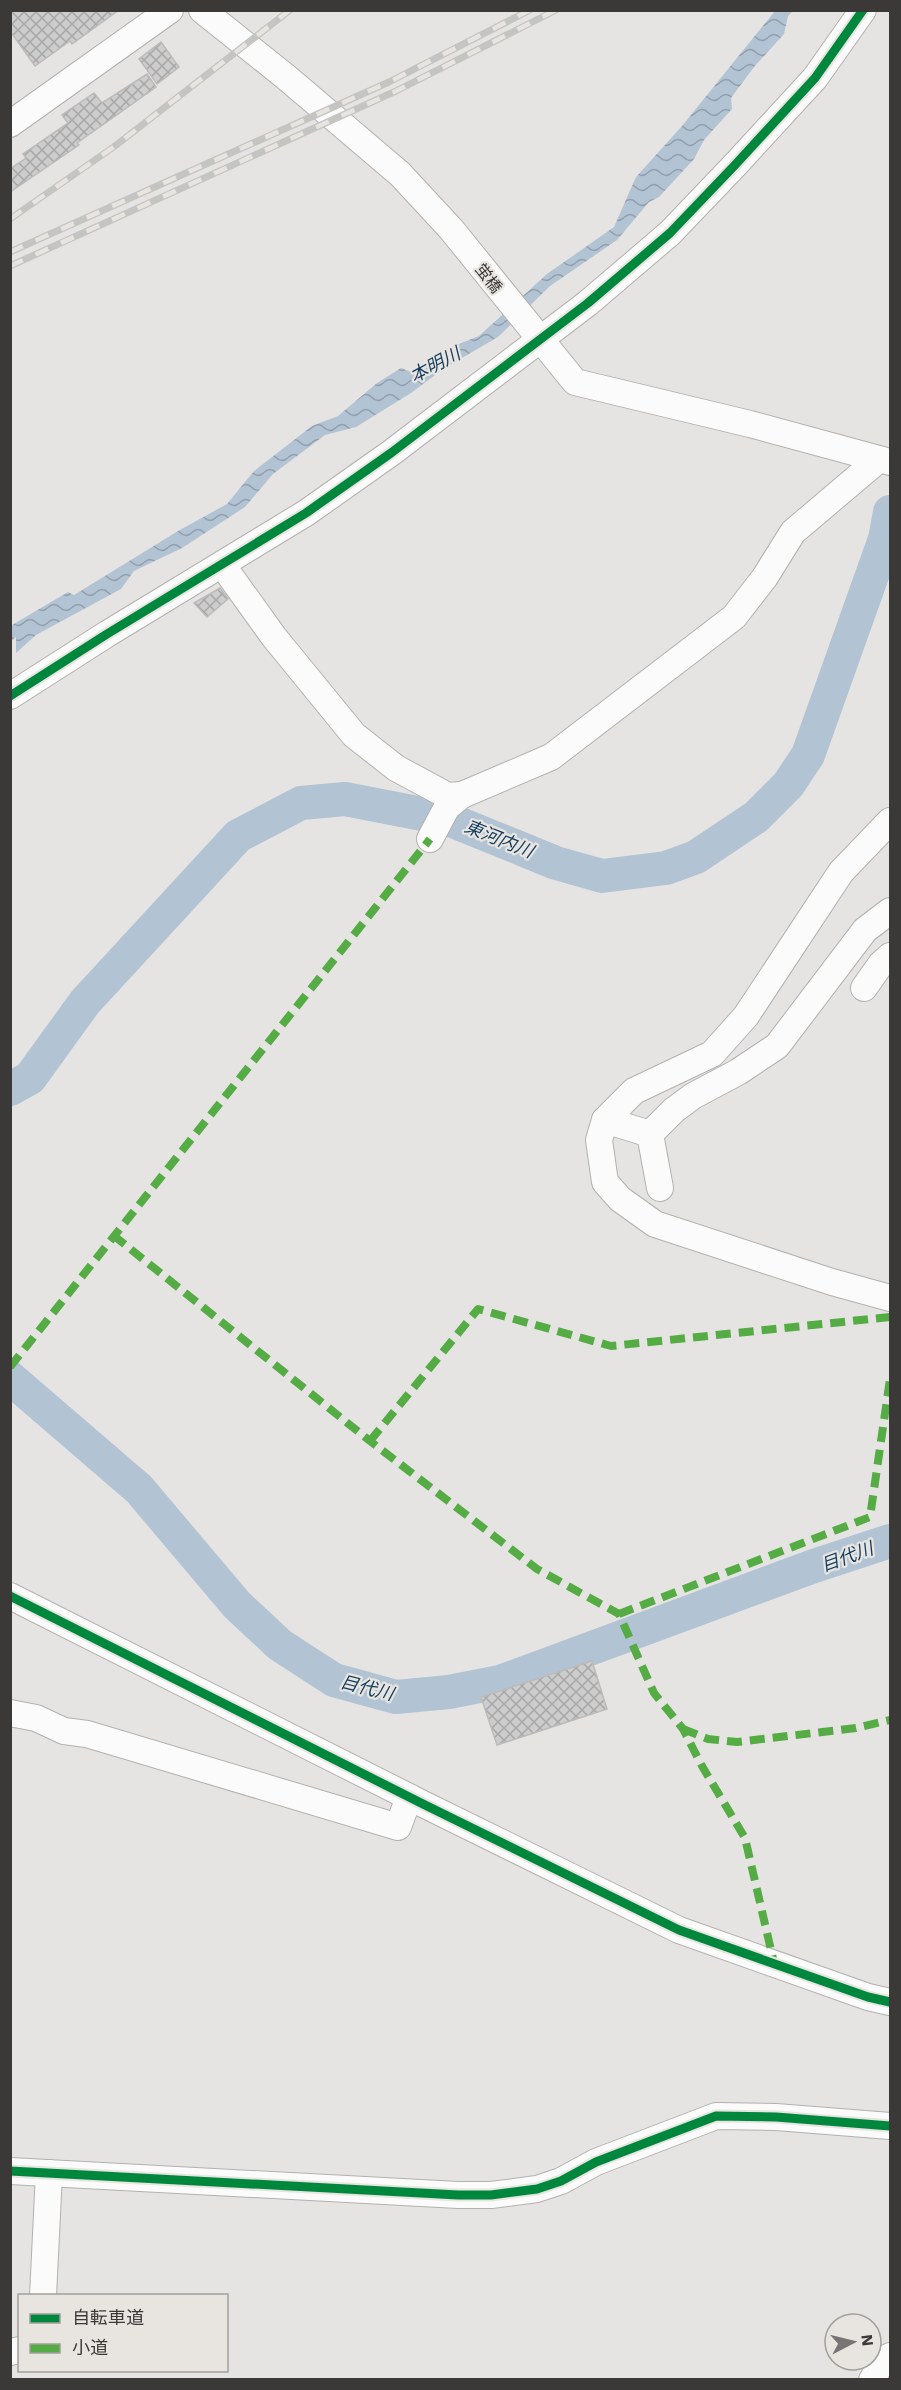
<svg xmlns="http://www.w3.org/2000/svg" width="901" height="2390" viewBox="0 0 901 2390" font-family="'Work Sans','Noto Sans JP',sans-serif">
<defs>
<pattern id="water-waves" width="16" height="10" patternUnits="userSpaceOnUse" patternTransform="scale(1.5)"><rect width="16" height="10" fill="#b2c3d4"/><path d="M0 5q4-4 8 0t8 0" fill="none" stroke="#929fad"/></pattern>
<pattern id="building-cross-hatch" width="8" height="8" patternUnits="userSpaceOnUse" patternTransform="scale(1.5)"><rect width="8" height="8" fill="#cecdcd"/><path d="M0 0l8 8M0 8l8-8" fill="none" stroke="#a8a7a7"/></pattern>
</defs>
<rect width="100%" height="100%" fill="#e6e4e2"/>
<!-- water -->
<path fill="url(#water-waves)" d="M 775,11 L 793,11 L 788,16 L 784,34 L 754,67 L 731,98 L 732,109 L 704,140 L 694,159 L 659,197 L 649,202 L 617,240 L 550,286 L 498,337 L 443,369 L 411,393 L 356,427 L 325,435 L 273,474 L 245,507 L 182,548 L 134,571 L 121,589 L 36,635 L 16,653 L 16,637 L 11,641 L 11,624 L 12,625 L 68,592 L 74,595 L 178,531 L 227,504 L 254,471 L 312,426 L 338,416 L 377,383 L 401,368 L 411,372 L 446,349 L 479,336 L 547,274 L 614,227 L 636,177 L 682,126 Z"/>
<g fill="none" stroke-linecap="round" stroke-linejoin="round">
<!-- river -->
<g stroke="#b2c3d4" stroke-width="34">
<path d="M 10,1089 L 30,1078 L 85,1002 L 238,836 L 301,803 L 345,799 L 448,819 L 556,863 L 602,876 L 666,868 L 696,857 L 756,817 L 788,785 L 808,755 L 885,539 L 890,512"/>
<path d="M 10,1378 L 139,1489 L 237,1605 L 280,1645 L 334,1680 L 396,1697 L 449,1692 L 500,1682 L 814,1566 L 890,1541"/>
</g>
</g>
<!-- building -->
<g fill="url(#building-cross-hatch)" stroke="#bcbbba" stroke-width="1.5">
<path d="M 10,10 L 119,10 L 72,44 L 70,41 L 35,66 L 10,31 Z"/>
<path d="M 161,42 L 179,67 L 157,84 L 139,59 Z"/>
<path d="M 147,74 L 156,87 L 77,143 L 79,145 L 10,192 L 10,169 L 26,158 L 23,154 L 68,123 L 62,115 L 94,93 L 102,103 Z"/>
<path d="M 220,588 L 228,599 L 207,617 L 194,603 Z"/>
<path d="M 592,1661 L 607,1709 L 497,1745 L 481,1697 Z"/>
</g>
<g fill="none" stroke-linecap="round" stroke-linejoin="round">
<defs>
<g id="minor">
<path d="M 202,10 L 286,77 L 400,174 L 451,229 L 575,382 L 750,424 L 890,462"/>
<path d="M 10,124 L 170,10"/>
<path d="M 223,566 L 274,637 L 354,735 L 396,768 L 448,796 L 462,795"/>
<path d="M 10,696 L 107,634 L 306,513 L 391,453 L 588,303 L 670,233 L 735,165 L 815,78 L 863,10"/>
<path d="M 890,821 L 841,872 L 746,1016 L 712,1054 L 634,1091 L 605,1120 L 599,1140 L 605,1182 L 620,1199 L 655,1224 L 832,1282 L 890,1298"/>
<path d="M 430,839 L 447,807 L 462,795 L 551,757 L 734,617 L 765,577 L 793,532 L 878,460"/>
<path d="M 864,988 L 881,964 L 890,956"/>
<path d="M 605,1120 L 650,1134 L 660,1188"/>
<path d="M 650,1134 L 674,1110 L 693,1096 L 738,1072 L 777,1046 L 865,930 L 890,911"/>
<path d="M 10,1596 L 423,1804 L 679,1930 L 868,1997 L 890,2002"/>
<path d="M 10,1713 L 36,1718 L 64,1731 L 87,1734 L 398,1827 L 409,1797"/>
<path d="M 10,2171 L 458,2195 L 491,2195 L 537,2189 L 561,2181 L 596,2162 L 716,2116 L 776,2117 L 890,2126"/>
<path d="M 43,2296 L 49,2173"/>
<path d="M 10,2352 L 20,2350"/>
<path d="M 872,2380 L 882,2361 L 890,2356"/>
</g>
</defs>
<!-- minor casing -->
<use href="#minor" stroke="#b3b1af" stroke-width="28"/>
<!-- minor -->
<use href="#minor" stroke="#fbfbfb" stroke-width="26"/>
<defs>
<g id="rail">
<path d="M 10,219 L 115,146 L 290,10"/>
<path d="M 10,252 L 389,82 L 530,10"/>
<path d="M 10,266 L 396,91 L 556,10"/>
</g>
</defs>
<!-- rail casing -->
<use href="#rail" stroke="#c4c4c3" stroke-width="7"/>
<!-- rail -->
<use href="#rail" stroke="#e8e5e0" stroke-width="4.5" stroke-dasharray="14" stroke-linecap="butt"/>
<!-- quiet -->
<g stroke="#55ac45" stroke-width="8" stroke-dasharray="15 8" stroke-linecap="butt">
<path d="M 113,1235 L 370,1441 L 537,1569 L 619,1614 L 654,1693 L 683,1729 L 702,1766 L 745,1838 L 774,1963"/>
<path d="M 10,1367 L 430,839"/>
<path d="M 370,1441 L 478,1309 L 611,1346 L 890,1317"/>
<path d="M 619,1614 L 870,1517 L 890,1379"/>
<path d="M 683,1729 L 708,1739 L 737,1742 L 856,1728 L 890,1720"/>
</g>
<defs>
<g id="cycleway">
<path d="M 10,696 L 107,634 L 306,513 L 391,453 L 588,303 L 670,233 L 735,165 L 815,78 L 863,10"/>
<path d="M 10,1596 L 423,1804 L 679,1930 L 868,1997 L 890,2002"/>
<path d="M 10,2171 L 458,2195 L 491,2195 L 537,2189 L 561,2181 L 596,2162 L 716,2116 L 776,2117 L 890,2126"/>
</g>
</defs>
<!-- cycleway casing -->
<use href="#cycleway" stroke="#e8e5e0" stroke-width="13"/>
<!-- cycleway -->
<use href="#cycleway" stroke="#00873e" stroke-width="9"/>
</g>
<g text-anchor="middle" stroke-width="4.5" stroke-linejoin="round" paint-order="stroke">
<!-- street labels -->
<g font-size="16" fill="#3a3937" stroke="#e8e5e0">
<text transform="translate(489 278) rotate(52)" y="6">蛍橋</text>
</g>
<!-- water labels -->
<g font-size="18" font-style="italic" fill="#113c5f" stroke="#e8e5e0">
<text transform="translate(435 365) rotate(-28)" y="6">本明川</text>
<text transform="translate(499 839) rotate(22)" y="6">東河内川</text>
<text transform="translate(847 1557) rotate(-20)" y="6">目代川</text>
<text transform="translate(367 1688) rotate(14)" y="6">目代川</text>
</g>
</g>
<!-- border -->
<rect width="901" height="2390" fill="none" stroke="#3a3937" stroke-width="24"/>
<!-- legend -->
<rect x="18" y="2294" width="210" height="78" fill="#e8e5e0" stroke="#a2a09c" stroke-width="1.5"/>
<rect x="30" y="2314" width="30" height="9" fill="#00873e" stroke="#a2a09c" stroke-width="1.5"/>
<text x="72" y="2324" font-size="18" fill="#3a3937">自転車道</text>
<rect x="30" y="2344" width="30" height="9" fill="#55ac45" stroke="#a2a09c" stroke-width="1.5"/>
<text x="72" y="2354" font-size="18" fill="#3a3937">小道</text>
<!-- north arrow -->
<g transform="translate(853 2342) rotate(83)"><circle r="28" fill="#e8e5e0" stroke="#a2a09c" stroke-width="1.5"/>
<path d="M0-4.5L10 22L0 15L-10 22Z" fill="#767573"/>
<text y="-9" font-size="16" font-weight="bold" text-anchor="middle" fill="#3a3937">N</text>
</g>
</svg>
